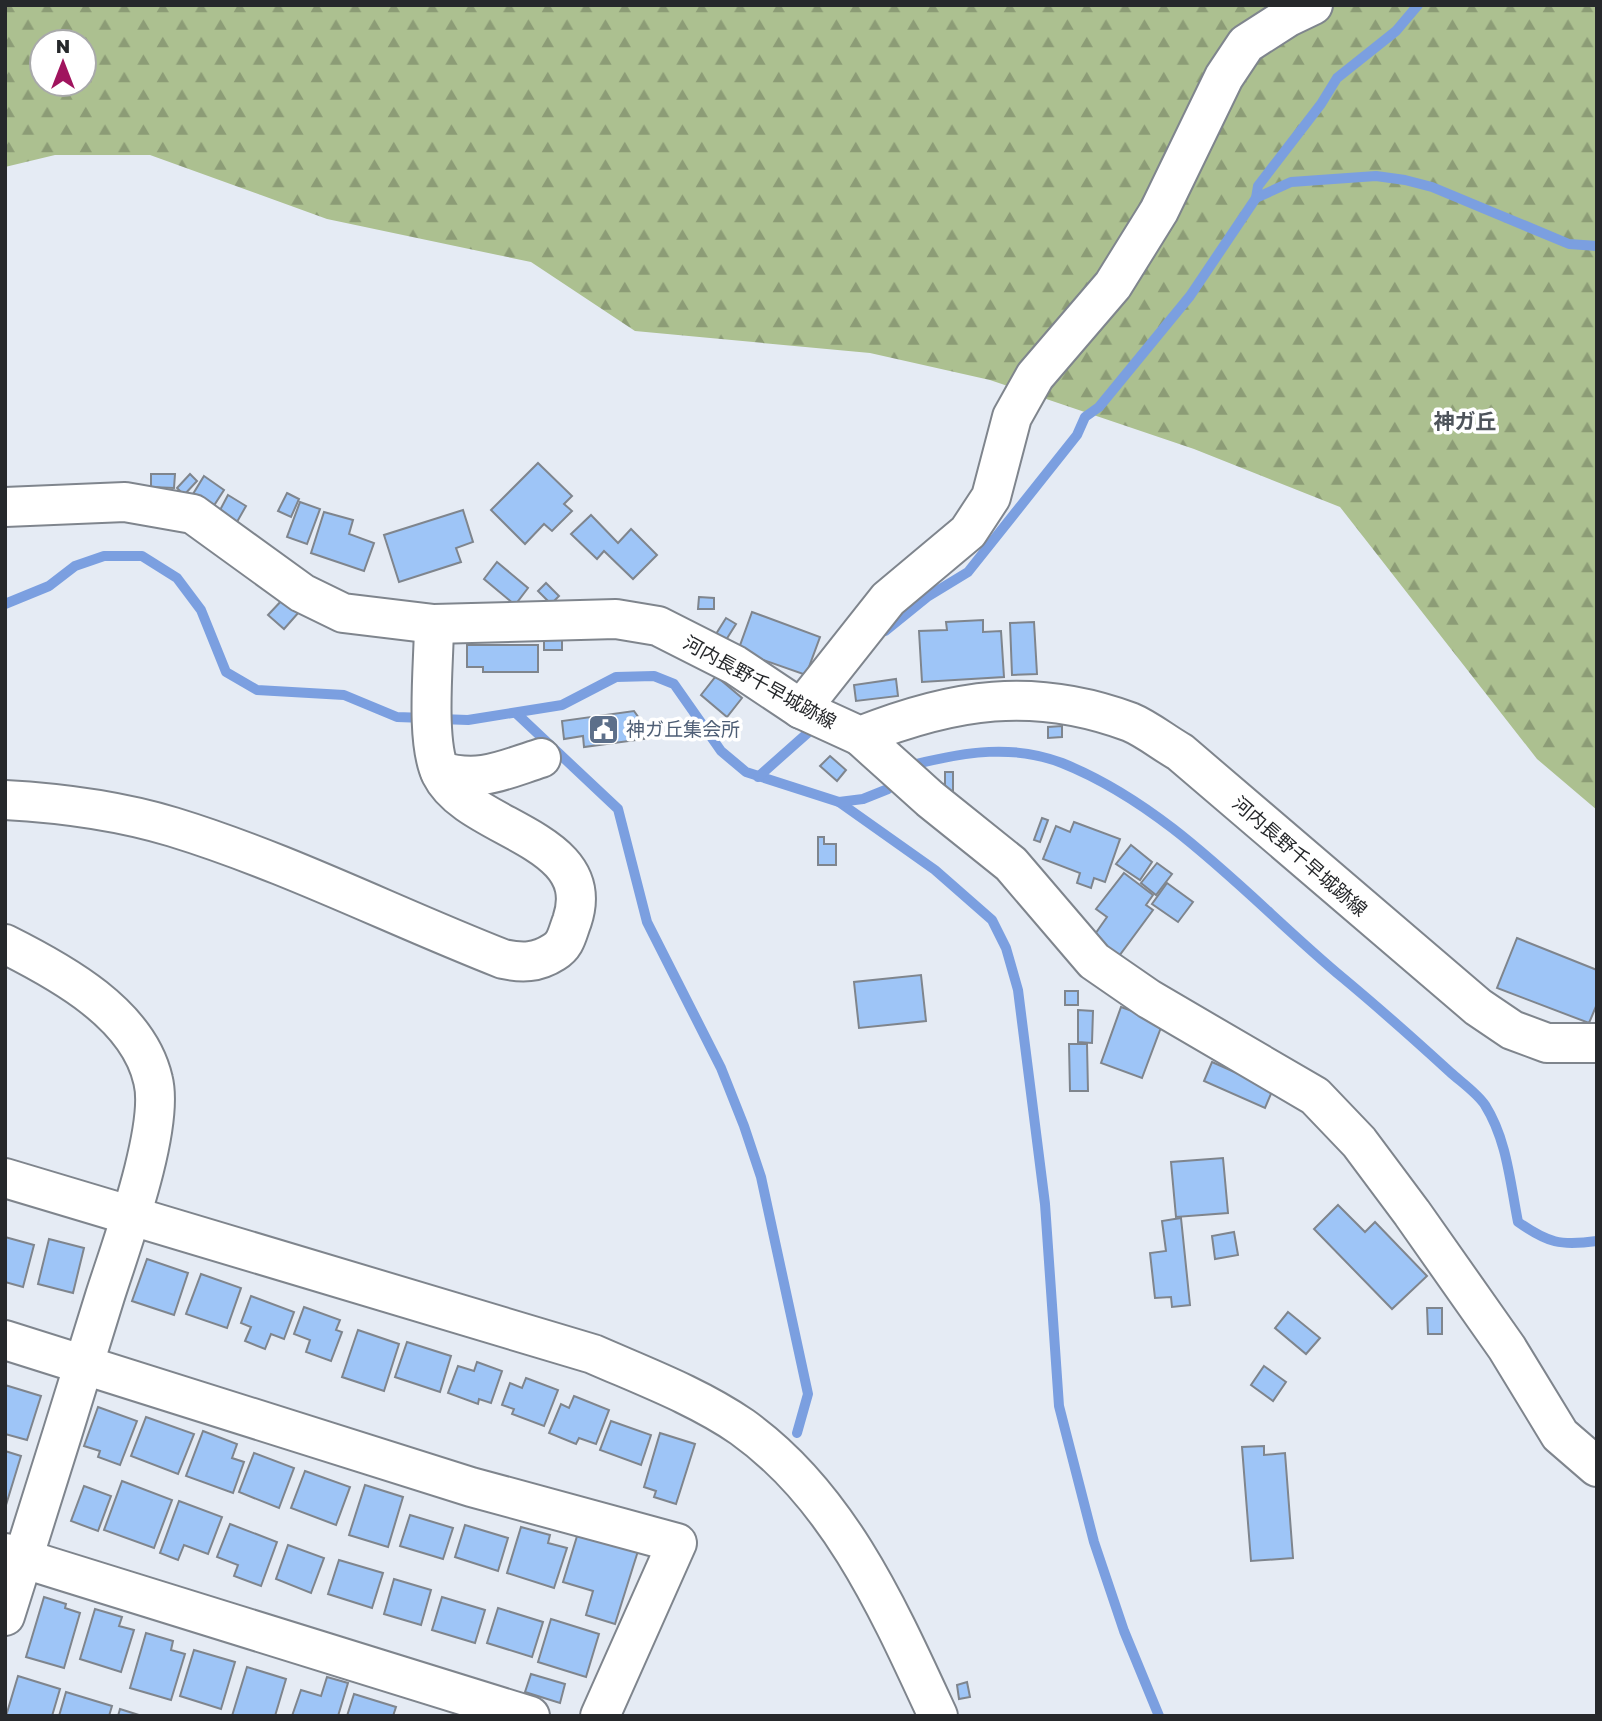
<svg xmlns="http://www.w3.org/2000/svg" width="1602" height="1721" viewBox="0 0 1602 1721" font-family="'Golos Text','Noto Sans JP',sans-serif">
<defs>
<pattern id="forest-firs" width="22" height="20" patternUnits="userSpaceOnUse" patternTransform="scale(1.75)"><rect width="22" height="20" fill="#acc090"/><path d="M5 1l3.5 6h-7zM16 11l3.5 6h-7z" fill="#8c9c76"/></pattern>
</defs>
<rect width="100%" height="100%" fill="#e5ebf4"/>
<!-- forest -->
<path fill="url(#forest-firs)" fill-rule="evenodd" d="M 5,5 L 1597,5 L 1597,810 L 1537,759 L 1340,507 L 1194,449 L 990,380 L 870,353 L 635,331 L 531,262 L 327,219 L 150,155 L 55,155 L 5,167 ZM 42,42 L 84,42 L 84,84 L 42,84 Z"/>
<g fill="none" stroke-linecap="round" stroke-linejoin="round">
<!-- stream -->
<g stroke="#7b9fe0" stroke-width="10">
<path d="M 1256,198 L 1258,186 L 1321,104 L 1337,78 L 1396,31 L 1418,5"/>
<path d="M 5,604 L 49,586 L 75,566 L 104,556 L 142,556 L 177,578 L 201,610 L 226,672 L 257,690 L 344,695 L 397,717 L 425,718"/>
<path d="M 885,631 L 927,597 L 968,572 L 1077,435 L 1085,417 L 1099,407 L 1190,296 L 1256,198 L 1291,182 L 1376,176 L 1405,180 L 1432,187 L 1569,244 L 1597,246"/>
<path d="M 517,714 L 618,809 L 647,922 L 721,1068 L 744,1126 L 761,1177 L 808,1394 L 797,1433"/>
<path d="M 440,719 L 468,720 L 562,705 L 616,677 L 654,676 L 674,684 L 721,751 L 746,772 L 839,802 L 935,870 L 992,920 L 1006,948 L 1018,990 L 1045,1204 L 1059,1406 L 1094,1542 L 1124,1631 L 1159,1716"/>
<path d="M 916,764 C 965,752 1013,744 1062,763 C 1172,807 1253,903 1343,978 C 1379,1008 1415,1040 1450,1072 C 1461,1082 1477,1093 1485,1105 C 1507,1140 1510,1182 1518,1222 C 1548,1243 1560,1246 1597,1241"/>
<path d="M 758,777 L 811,730"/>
<path d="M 839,802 L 863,799 L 888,789"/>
</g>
</g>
<!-- building -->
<g fill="#9ec5f7" stroke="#7f858d" stroke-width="2">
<path d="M 538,463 L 572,496 L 564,504 L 572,511 L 552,531 L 544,524 L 525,544 L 491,510 Z"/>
<path d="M 151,474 L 175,474 L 174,488 L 151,487 Z"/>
<path d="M 190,474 L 197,481 L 184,495 L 177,488 Z"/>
<path d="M 204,476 L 224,490 L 213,507 L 193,494 Z"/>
<path d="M 287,493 L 299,499 L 291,517 L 278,511 Z"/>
<path d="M 228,495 L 246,506 L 237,522 L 219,512 Z"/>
<path d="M 300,502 L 320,509 L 307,544 L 287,537 Z"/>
<path d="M 463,510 L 473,542 L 456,548 L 461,562 L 399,582 L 384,535 Z"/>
<path d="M 324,512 L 353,520 L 349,534 L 374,543 L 364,571 L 311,553 Z"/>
<path d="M 591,515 L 618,543 L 631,529 L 657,555 L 633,579 L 604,551 L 597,559 L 571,534 Z"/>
<path d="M 497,562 L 528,588 L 515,605 L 484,579 Z"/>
<path d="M 546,583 L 559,596 L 551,604 L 538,591 Z"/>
<path d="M 699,597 L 714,598 L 714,609 L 698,609 Z"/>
<path d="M 284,598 L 299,612 L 284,629 L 268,615 Z"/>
<path d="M 752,612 L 820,637 L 806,675 L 738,651 Z"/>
<path d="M 726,618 L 736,624 L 726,640 L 716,634 Z"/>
<path d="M 983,620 L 983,632 L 1001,631 L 1004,677 L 922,682 L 919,631 L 947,630 L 946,622 Z"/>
<path d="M 1034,622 L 1037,674 L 1012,675 L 1010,623 Z"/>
<rect x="544" y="635" width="18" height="15"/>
<path d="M 467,645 L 538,645 L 538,672 L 483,672 L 483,667 L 467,667 Z"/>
<path d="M 716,676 L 742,698 L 727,717 L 701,695 Z"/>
<path d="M 896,679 L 898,696 L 856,701 L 854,685 Z"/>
<path d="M 634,711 L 641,721 L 644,739 L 584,747 L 583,736 L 564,739 L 562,721 Z"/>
<path d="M 1062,726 L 1062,737 L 1048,738 L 1048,727 Z"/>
<path d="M 830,756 L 846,770 L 837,781 L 820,766 Z"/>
<rect x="945" y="772" width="8" height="19"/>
<path d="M 1042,818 L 1048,820 L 1040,842 L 1034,840 Z"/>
<path d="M 1074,822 L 1120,839 L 1105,882 L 1094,878 L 1091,888 L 1077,883 L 1080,873 L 1043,859 L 1056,826 L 1070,832 Z"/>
<path d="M 818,837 L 824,837 L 824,844 L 836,844 L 836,865 L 818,865 Z"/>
<path d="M 1131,845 L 1152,862 L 1140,880 L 1116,864 Z"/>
<path d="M 1157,863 L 1172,874 L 1156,895 L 1141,883 Z"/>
<path d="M 1124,873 L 1153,895 L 1146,905 L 1153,910 L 1119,956 L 1093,937 L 1107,917 L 1096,909 Z"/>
<path d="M 1167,883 L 1193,902 L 1178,922 L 1152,904 Z"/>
<path d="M 1517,938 L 1597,970 L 1597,1004 L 1589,1023 L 1497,988 Z"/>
<path d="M 921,975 L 926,1021 L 859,1028 L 854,982 Z"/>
<rect x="1065" y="991" width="13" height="14"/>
<path d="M 1121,1007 L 1163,1022 L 1142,1078 L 1101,1063 Z"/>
<path d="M 1078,1010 L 1093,1011 L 1092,1043 L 1078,1042 Z"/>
<path d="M 1069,1044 L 1087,1044 L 1088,1091 L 1070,1091 Z"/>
<path d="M 1212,1062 L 1273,1089 L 1265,1108 L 1204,1081 Z"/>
<path d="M 1223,1158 L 1228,1213 L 1176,1217 L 1171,1162 Z"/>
<path d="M 1338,1205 L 1365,1232 L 1375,1222 L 1427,1276 L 1392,1309 L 1314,1229 Z"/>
<path d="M 1181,1218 L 1190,1305 L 1172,1307 L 1171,1297 L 1155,1298 L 1150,1253 L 1166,1251 L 1162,1221 Z"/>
<path d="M 1234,1232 L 1238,1255 L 1215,1259 L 1212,1236 Z"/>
<path d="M 5,1237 L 34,1245 L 23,1287 L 5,1282 Z"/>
<path d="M 49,1239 L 84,1248 L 73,1293 L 38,1284 Z"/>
<path d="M 147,1259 L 188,1273 L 174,1315 L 132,1301 Z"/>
<path d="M 201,1274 L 241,1288 L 227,1328 L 186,1314 Z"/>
<path d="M 251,1296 L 294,1312 L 284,1339 L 271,1334 L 265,1349 L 245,1341 L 251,1327 L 241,1323 Z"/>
<path d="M 304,1307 L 340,1320 L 336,1330 L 342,1332 L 331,1361 L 306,1352 L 310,1340 L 294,1334 Z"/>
<path d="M 1427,1308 L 1442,1308 L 1442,1334 L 1428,1334 Z"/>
<path d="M 1288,1312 L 1320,1338 L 1306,1354 L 1275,1328 Z"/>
<path d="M 358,1330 L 399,1344 L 384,1391 L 342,1377 Z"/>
<path d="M 407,1342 L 451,1356 L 440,1392 L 395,1377 Z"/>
<path d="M 477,1362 L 502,1371 L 491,1403 L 479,1399 L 478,1404 L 448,1393 L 458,1366 L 474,1371 Z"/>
<path d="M 1264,1366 L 1286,1382 L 1273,1401 L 1251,1385 Z"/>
<path d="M 526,1378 L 558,1390 L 544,1426 L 512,1414 L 514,1409 L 502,1405 L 510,1383 L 522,1388 Z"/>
<path d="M 5,1385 L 41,1396 L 27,1440 L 5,1434 Z"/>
<path d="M 574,1396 L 609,1410 L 596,1444 L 579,1438 L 576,1444 L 549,1433 L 561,1404 L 569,1408 Z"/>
<path d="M 98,1407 L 137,1421 L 120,1465 L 98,1457 L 100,1451 L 84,1446 Z"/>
<path d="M 146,1417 L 194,1434 L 178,1474 L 131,1456 Z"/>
<path d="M 611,1421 L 651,1435 L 641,1465 L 600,1450 Z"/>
<path d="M 203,1431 L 237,1444 L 232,1458 L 244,1462 L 233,1493 L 186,1476 Z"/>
<path d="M 660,1433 L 695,1444 L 676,1504 L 654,1497 L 656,1491 L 644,1487 Z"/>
<path d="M 1264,1446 L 1264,1455 L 1285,1453 L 1293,1558 L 1251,1561 L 1242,1447 Z"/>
<path d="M 5,1451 L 21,1456 L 6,1505 L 5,1505 Z"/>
<path d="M 254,1453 L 294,1468 L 279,1508 L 239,1492 Z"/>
<path d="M 305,1471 L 350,1487 L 336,1525 L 291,1508 Z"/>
<path d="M 122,1481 L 172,1500 L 154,1548 L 104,1530 Z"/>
<path d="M 365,1485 L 403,1497 L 388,1547 L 349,1535 Z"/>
<path d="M 84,1486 L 111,1496 L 98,1531 L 71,1521 Z"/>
<path d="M 179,1501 L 222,1517 L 208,1554 L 184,1545 L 178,1560 L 160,1553 Z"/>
<path d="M 410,1515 L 453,1528 L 443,1559 L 400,1546 Z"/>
<path d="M 230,1524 L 277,1542 L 261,1586 L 234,1576 L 238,1565 L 217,1557 Z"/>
<path d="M 465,1525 L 508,1538 L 498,1571 L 455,1557 Z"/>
<path d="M 521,1527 L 550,1535 L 548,1543 L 567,1548 L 554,1588 L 507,1573 Z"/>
<path d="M 578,1533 L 638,1551 L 615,1624 L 586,1615 L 593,1591 L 563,1582 Z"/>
<path d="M 288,1545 L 324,1558 L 311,1593 L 276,1579 Z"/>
<path d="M 339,1560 L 383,1573 L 372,1608 L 328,1594 Z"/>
<path d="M 394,1579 L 431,1590 L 421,1625 L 384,1614 Z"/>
<path d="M 44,1597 L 66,1604 L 65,1608 L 80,1613 L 64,1668 L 26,1657 Z"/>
<path d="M 442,1597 L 485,1610 L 475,1643 L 432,1630 Z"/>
<path d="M 498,1608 L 543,1622 L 532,1657 L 487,1643 Z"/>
<path d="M 95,1609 L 122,1617 L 119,1626 L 134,1630 L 121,1672 L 80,1659 Z"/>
<path d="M 551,1619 L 599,1634 L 586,1677 L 538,1662 Z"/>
<path d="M 146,1633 L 173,1641 L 171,1650 L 185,1654 L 171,1700 L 130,1688 Z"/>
<path d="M 194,1650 L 235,1662 L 221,1709 L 180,1696 Z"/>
<path d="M 247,1667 L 286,1679 L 275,1716 L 232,1716 Z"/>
<path d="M 531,1674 L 565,1684 L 560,1703 L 525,1692 Z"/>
<path d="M 18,1676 L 60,1689 L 52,1716 L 6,1716 Z"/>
<path d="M 327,1677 L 348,1683 L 338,1716 L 292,1716 L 301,1690 L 321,1696 Z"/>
<path d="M 967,1682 L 970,1697 L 959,1699 L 957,1685 Z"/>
<path d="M 66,1692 L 112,1706 L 109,1716 L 59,1716 Z"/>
<path d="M 354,1694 L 396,1707 L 393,1716 L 347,1716 Z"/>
<path d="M 120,1709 L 142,1716 L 118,1716 Z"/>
</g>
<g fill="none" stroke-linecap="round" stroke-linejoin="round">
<defs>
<g id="minor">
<path d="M 801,709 L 888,599 L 968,532 L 991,497 L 1012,417 L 1035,376 L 1113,285 L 1159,211 L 1224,77 L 1246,44 L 1288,17 L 1313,5"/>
<path d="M 860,736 L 930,799 L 1011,864 L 1094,961 L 1149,999 L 1315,1096 L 1359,1142 L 1412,1213 L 1507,1348 L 1560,1435 L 1597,1467"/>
<path d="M 440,771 C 480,783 503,770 541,758"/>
<path d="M 5,800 C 60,803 120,811 173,827 C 287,862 393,916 503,959 C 522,963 537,963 554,952 C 566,945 567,934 572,921 C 600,837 469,831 441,774 C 425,741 434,663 434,624"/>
<path d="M 5,944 C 61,972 138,1014 153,1080 C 165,1127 121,1246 105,1296 C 72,1403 39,1509 5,1616"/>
<path d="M 5,1178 L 593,1354 C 643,1376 697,1396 742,1427 C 839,1496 889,1610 938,1716"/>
<path d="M 5,1340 L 471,1487 L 677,1543 L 600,1716"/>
<path d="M 5,1553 L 530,1716"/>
</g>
<path id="major" d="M 5,507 L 125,502 L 193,514 L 302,593 L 343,613 L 434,624 L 616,619 L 658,626 L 735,665 L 801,709 L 860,736 C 953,699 1033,686 1130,722 C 1147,729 1164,743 1180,752 L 1478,1007 L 1512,1030 L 1547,1043 L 1597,1043"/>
</defs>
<!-- minor casing -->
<use href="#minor" stroke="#7f858d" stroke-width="42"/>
<!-- major casing -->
<use href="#major" stroke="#7f858d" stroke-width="42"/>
<!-- minor -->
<use href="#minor" stroke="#fff" stroke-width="38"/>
<!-- major -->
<use href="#major" stroke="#fff" stroke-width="38"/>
</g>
<!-- icons -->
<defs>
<symbol id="civic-square" viewBox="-11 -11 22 22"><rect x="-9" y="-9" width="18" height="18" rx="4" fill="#5c6f8a" stroke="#fff"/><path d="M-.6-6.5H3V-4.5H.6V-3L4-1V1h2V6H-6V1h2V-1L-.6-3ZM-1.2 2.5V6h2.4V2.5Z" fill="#fff"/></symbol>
</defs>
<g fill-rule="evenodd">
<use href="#civic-square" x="586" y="712" width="35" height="35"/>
</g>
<g text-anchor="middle" stroke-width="7" stroke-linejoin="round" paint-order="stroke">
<!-- street labels -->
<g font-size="19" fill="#26282b" stroke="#fff">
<text transform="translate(760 682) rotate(29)" y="7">河内長野千早城跡線</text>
<text transform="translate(1300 856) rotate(41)" y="7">河内長野千早城跡線</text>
</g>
<!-- service labels -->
<g font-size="19" fill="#4e5e75" stroke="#fff" text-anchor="start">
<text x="626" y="736">神ガ丘集会所</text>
</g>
<!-- neighbourhood labels -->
<g font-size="21" font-weight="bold" fill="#4e545b" stroke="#fff">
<text x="1465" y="429">神ガ丘</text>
</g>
</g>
<!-- border -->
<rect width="1602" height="1721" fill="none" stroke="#26282b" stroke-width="14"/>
<!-- north arrow -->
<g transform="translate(63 63)"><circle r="33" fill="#ffffff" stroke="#a8a9aa" stroke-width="2"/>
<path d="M0-5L12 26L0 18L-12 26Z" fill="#a0145e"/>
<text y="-10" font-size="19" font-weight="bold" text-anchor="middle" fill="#26282b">N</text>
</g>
</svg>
